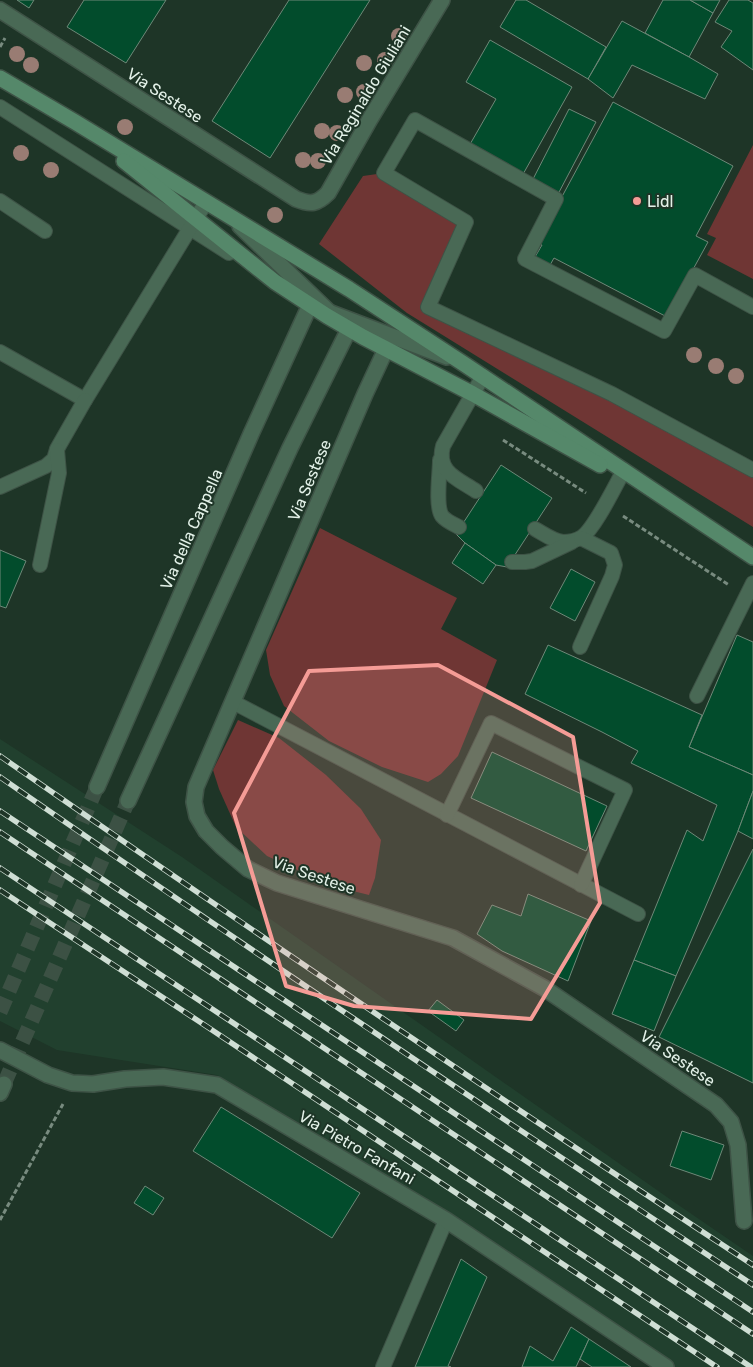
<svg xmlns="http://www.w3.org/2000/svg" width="753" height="1367" viewBox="0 0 753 1367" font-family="Rubik,sans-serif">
<rect width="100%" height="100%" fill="#1e3527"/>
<!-- built -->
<path fill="#21402e" d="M 0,739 L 182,857 L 674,1202 L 753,1256 L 753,1367 L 663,1367 L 414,1201 L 217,1075 L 57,1050 L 0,1021 Z"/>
<!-- green -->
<g fill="#6f3634">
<path d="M 753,145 L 753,279 L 707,255 L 716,238 L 707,234 Z"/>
<path d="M 384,173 L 466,221 L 428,307 L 753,470 L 753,527 L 407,313 L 319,244 L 363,176 Z"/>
<path d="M 320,528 L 457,598 L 441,629 L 497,660 L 458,756 L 441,774 L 428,782 L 382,767 L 329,741 L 284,706 L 270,675 L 266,650 Z"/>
<path d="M 238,720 L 279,738 L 326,775 L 361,809 L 381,840 L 375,878 L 369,895 L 333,886 L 267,856 L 236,827 L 219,789 L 213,770 Z"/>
</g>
<!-- building -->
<g fill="#024c2c" stroke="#6e8878">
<path d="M 17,0 L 34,0 L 29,8 Z"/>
<path d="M 84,0 L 166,0 L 126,63 L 67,27 Z"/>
<path d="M 289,0 L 370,0 L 270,158 L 212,121 Z"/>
<path d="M 516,0 L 526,0 L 606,47 L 588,79 L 500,27 Z"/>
<path d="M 663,0 L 690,0 L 713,13 L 689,57 L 645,33 Z"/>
<path d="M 690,0 L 720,0 L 713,13 Z"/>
<path d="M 729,0 L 748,0 L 753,3 L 753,70 L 721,47 L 732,31 L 715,22 Z"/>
<path d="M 622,21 L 689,57 L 718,74 L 705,99 L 632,65 L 613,98 L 588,79 Z"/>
<path d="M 490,40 L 572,87 L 522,176 L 469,146 L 496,99 L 466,82 Z"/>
<path d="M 613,102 L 733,166 L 696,236 L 708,242 L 667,317 L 554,258 L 550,265 L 535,257 L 542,245 L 537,243 Z"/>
<path d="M 569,109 L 596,122 L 557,196 L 531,183 Z"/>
<path d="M 501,465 L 552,498 L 507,567 L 496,565 L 465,543 L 456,534 Z"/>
<path d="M 465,543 L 496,565 L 483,584 L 452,563 Z"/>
<path d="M 0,550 L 26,561 L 6,608 L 0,606 Z"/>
<path d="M 571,569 L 595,582 L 575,621 L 550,608 Z"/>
<path d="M 737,635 L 753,642 L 753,775 L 689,747 Z"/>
<path d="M 548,645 L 702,715 L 689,747 L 753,775 L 753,791 L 738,831 L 676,976 L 634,960 L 687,830 L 703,841 L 717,805 L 631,763 L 638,751 L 602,732 L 525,694 Z"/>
<path d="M 492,752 L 607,806 L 586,851 L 471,798 Z"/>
<path d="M 753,791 L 753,839 L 738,831 Z"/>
<path d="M 753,849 L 753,1083 L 659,1037 Z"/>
<path d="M 528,894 L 591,921 L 568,981 L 502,951 L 477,934 L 492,905 L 521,916 Z"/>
<path d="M 634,960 L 676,976 L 654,1031 L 612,1014 Z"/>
<path d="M 437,1000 L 464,1020 L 456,1031 L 428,1011 Z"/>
<path d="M 221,1107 L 360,1193 L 332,1238 L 193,1151 Z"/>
<path d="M 682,1131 L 724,1145 L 711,1180 L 670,1166 Z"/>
<path d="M 145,1186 L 164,1198 L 153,1215 L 134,1203 Z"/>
<path d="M 461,1259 L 487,1277 L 448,1366 L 451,1367 L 415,1367 Z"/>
<path d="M 571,1327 L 589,1339 L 576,1367 L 522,1367 L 530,1346 L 553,1361 Z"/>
<path d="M 589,1339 L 631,1367 L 592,1367 L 580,1359 Z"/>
</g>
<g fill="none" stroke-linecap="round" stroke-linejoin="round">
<!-- street-tunnel -->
<g stroke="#3c5144" stroke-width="15" stroke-dasharray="15 8" stroke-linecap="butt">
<path d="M 0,1012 L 97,787"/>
<path d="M 4,1084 L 128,801"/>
</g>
<defs>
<g id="lane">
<path d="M 0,107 L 229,253"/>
<path d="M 0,201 L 45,231"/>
<path d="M 753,307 L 695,275 L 664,331 L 525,259 L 556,199 L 415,120 L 384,173 L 466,222 L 428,307 L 612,394 L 753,470"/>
<path d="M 0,352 L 85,400 L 206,202"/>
<path d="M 440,460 C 440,473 435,506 442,516 C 446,521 453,524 459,527"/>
<path d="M 0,487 L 46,466 L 54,459 L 57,449 L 85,400"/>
<path d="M 476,491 C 458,479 436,472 443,446 L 483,376"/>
<path d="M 535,529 C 544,534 553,541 563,542 C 569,542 577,540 582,537 C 595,528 615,486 624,470"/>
<path d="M 512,562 L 525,562 L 532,561 L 572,542"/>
<path d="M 40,565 L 59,473 L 57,450"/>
<path d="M 580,647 L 612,576 L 615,565 L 611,553 L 581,538"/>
<path d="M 697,696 L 753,583"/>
<path d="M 233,702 L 638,914"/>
<path d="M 447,815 L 491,723 L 625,790 L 581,885"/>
<path d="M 383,1367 L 446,1220"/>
</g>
<g id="street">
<path d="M 0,10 L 296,199 C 311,205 317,204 328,193 L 370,119 L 442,0"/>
<path d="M 386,349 L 365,394 L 196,787 L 194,802 L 197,816 L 206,831 L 222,847 L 248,869 L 277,883 L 453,938 L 544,988 L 716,1105 L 731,1122 L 738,1145 L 744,1221"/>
<path d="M 97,787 L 251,434 L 310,305 L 447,357"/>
<path d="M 128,801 L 290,448 L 349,329 L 330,313 L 240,226"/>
<path d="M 0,1050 L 48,1075 L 72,1083 L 93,1084 L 125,1079 L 163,1077 L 217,1085 L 446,1220 L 666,1367"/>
<path d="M 0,1093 L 4,1084"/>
</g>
<g id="secondary">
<path d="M 0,78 L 75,122 L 349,289 L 464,364 L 753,557"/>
<path d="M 124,161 L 275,282 L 327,316 L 363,337 L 473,394 L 600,465"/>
</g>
</defs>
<!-- lane casing -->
<use href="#lane" stroke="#3e5346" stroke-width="16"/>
<!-- street casing -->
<use href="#street" stroke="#3e5346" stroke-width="18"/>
<!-- secondary casing -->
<use href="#secondary" stroke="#3e5346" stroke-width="18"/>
<!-- path -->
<g stroke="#788b7f" stroke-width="3" stroke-dasharray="5 2.5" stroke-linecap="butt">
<path d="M 0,47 L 5,38"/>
<path d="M 503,440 L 586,493"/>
<path d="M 623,516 L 729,585"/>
<path d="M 0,1220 L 63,1104"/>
</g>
<!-- lane -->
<use href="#lane" stroke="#496955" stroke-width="14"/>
<!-- street -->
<use href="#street" stroke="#496955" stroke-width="15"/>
<!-- secondary -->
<use href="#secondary" stroke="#55886a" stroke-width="15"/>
<defs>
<g id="rail">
<path d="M 0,756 C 249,929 500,1099 753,1265"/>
<path d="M 0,777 C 249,950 501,1118 753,1285"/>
<path d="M 0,811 L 753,1312"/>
<path d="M 0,832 L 753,1334"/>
<path d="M 0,868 L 751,1367"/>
<path d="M 0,890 L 206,1026 L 717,1367"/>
</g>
</defs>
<!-- rail casing -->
<use href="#rail" stroke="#cfded4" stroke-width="5.5"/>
<!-- rail -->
<use href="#rail" stroke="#1e3527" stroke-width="4" stroke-dasharray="11" stroke-linecap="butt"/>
</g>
<!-- trees -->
<g fill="#997c73">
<circle cx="399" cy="36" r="8"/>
<circle cx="17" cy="54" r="8"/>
<circle cx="385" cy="60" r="8"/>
<circle cx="364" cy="63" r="8"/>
<circle cx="31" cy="65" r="8"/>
<circle cx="364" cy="92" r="8"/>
<circle cx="345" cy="95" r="8"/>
<circle cx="125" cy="127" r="8"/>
<circle cx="322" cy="131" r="8"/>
<circle cx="337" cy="133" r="8"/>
<circle cx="21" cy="153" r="8"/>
<circle cx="303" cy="160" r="8"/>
<circle cx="318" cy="161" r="8"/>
<circle cx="51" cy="170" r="8"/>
<circle cx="275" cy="215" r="8"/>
<circle cx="694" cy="355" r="8"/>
<circle cx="716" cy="366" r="8"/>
<circle cx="736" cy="376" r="8"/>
</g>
<!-- marked area -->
<path fill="#f59c96" fill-opacity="0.2" stroke="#f59c96" stroke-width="4" stroke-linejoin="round" d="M 438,665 L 573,737 L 600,903 L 531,1019 L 354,1006 L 286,986 L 234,813 L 309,671 Z"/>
<!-- markers -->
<circle fill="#f59c96" stroke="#1e3527" stroke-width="2" cx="637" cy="201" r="5"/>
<g text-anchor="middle" stroke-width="4" stroke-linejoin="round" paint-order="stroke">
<!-- street labels -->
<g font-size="16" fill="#e3f1e8" stroke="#1e3527">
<text transform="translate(165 95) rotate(33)" y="6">Via Sestese</text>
<text transform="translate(365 95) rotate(-59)" y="6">Via Reginaldo Giuliani</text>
<text transform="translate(309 480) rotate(-67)" y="6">Via Sestese</text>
<text transform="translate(191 529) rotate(-66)" y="6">Via della Cappella</text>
<text transform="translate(314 875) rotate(19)" y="6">Via Sestese</text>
<text transform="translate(678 1058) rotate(34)" y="6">Via Sestese</text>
<text transform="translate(357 1147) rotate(30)" y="6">Via Pietro Fanfani</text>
</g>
<!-- poi labels -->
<g font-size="16" fill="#e3f1e8" stroke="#1e3527" text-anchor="start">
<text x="647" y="207">Lidl</text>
</g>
</g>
</svg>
